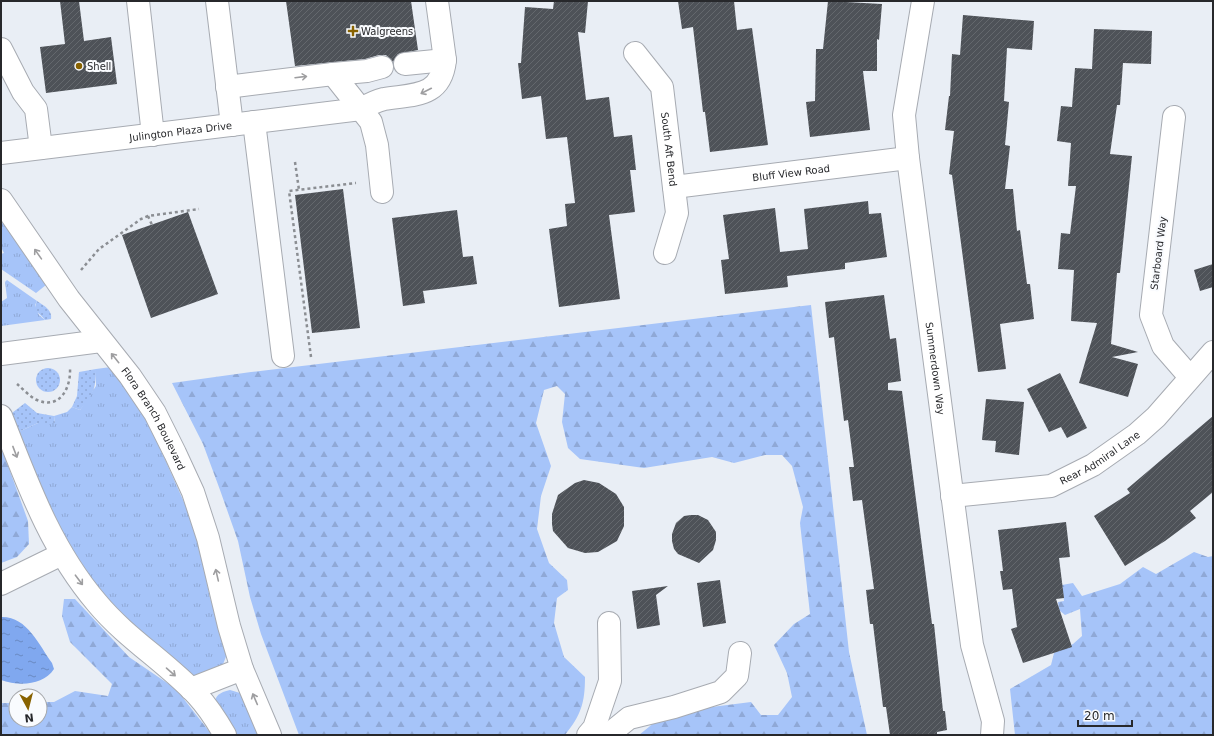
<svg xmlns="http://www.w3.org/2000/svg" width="1214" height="736" viewBox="0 0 1214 736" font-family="'DejaVu Sans',sans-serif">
<defs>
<pattern id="grass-tufts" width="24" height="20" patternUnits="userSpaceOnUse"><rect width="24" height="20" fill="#a6c4f9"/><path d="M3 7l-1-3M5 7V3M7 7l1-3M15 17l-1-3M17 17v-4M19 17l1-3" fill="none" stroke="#8fa8d6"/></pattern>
<pattern id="forest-firs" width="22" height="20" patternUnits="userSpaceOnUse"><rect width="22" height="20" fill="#a6c4f9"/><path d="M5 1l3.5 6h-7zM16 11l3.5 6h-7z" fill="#8fa8d6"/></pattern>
<pattern id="garden-dots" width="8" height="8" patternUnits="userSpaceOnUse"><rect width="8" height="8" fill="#a6c4f9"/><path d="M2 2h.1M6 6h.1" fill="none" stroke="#8fa8d6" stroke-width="1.8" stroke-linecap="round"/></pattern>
<pattern id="water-ripples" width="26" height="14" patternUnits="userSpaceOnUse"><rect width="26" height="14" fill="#80a8ef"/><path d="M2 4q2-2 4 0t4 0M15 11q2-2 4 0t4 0" fill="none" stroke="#6989c2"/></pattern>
<pattern id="building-hatch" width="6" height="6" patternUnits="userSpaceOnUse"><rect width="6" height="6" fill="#4e5258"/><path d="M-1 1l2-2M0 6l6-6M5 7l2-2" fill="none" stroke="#64686d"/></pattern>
</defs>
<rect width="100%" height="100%" fill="#e9eef5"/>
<!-- grass -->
<g fill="url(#grass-tufts)">
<path d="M 1,220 L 46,285 L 36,293 L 1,269 L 1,254 L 4,253 L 1,247 Z"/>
<path d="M 7,280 L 37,301 L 35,305 L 39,315 L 45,320 L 1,326 L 1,302 L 7,298 L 5,282 Z"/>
<path d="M 111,367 L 143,410 L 196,529 L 210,598 L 224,636 L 227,654 L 222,667 L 195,677 L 145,644 L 65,548 L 16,433 L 38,423 L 55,423 L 54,416 L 67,412 L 72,407 L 80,410 L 96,386 L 96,369 Z"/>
<path d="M 230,690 L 240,693 L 259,735 L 233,735 C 223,719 200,696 230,690 Z"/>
</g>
<!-- forest -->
<g fill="url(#forest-firs)">
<path d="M 811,305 L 849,652 L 867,735 L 639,735 L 655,722 L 688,710 L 751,702 L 761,715 L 778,715 L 792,697 L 787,673 L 774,645 L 794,624 L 810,614 L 800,523 L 803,507 L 792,466 L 782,455 L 765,455 L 734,463 L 712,457 L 644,468 L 580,459 L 568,448 L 562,422 L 565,394 L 557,386 L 544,390 L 536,423 L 551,466 L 541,496 L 537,529 L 549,563 L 567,580 L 568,590 L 557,598 L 554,623 L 564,657 L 585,677 C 585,703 581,715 565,735 L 299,735 L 261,634 L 250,597 L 238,541 L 220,490 L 203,444 L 172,383 L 251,372 Z"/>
<path d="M 1,446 L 28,521 L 29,544 L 17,557 L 1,563 Z"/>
<path d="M 1194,552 L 1208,557 L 1213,556 L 1213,735 L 1015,735 L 1010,689 L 1051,665 L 1054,653 L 1073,644 L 1082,636 L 1080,609 L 1065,615 L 1059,610 L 1058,602 L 1064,601 L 1062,585 L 1073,583 L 1082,596 L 1120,584 L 1143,567 L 1156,574 Z"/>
<path d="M 64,599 L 75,599 L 129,657 L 176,689 L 212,735 L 1,735 L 1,703 L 16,703 L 16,720 L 40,720 L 40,702 L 54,702 L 75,691 L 108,696 L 112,684 L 70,642 L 62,616 Z"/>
</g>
<!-- garden -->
<g fill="url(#garden-dots)">
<path d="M 37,301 C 43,305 53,310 51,319 L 45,320 C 40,313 32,311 37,301 Z"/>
<circle cx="48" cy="380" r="12"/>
<path d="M 96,369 C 96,389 93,395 80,410 L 72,407 L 77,396 L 79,372 Z"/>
<path d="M 25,403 L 37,413 L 54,416 L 55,423 L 38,423 L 16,433 L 8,416 Z"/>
</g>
<!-- water -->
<path fill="url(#water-ripples)" d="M 1,617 C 27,616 39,645 52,663 L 54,669 C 43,686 18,686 1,680 Z"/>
<!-- building -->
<g fill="url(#building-hatch)">
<path d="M 60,1 L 79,1 L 84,41 L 111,37 L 117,84 L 46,93 L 40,47 L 65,44 Z"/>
<path d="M 286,1 L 411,1 L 418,50 L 398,54 L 393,62 L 386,55 L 379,55 L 365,59 L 295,66 Z"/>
<path d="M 554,1 L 588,1 L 585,33 L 578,32 L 586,100 L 609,97 L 614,137 L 632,135 L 636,170 L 630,170 L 635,212 L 609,215 L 620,299 L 559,307 L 549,229 L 567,226 L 565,204 L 575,203 L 567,137 L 546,139 L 541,96 L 522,99 L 518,63 L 521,63 L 525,7 L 553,9 Z"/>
<path d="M 678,1 L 734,1 L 737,30 L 752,28 L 768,145 L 710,152 L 705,112 L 703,112 L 693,27 L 682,29 Z"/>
<path d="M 828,1 L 882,4 L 879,40 L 877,39 L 877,71 L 863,71 L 870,130 L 810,137 L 806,102 L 815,101 L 816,49 L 823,49 Z"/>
<path d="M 963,15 L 1034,21 L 1032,50 L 1007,48 L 1004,101 L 1009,102 L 1005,145 L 1010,146 L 1005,189 L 1013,189 L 1017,231 L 1020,230 L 1027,284 L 1030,284 L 1034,319 L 1000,324 L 1006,369 L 978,372 L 952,175 L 949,174 L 954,131 L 945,130 L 949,96 L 950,96 L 952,54 L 960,55 Z"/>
<path d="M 1094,29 L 1152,31 L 1151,64 L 1123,63 L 1120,105 L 1117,105 L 1110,154 L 1132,156 L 1120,273 L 1117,273 L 1111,344 L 1138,352 L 1112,357 L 1138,364 L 1128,397 L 1079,383 L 1086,359 L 1088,359 L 1086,359 L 1097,323 L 1071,321 L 1074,270 L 1058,269 L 1061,233 L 1070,234 L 1076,186 L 1068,186 L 1071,143 L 1057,141 L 1061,106 L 1072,107 L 1075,68 L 1092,69 Z"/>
<path d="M 343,189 L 360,328 L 312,333 L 295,195 Z"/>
<path d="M 868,201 L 869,214 L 881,213 L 887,257 L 845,263 L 845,269 L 787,276 L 788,287 L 725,294 L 721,260 L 729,259 L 723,215 L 775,208 L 780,252 L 808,249 L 804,209 Z"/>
<path d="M 457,210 L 463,257 L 473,256 L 477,284 L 423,291 L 425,303 L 403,306 L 392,218 Z"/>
<path d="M 188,212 L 218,294 L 151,318 L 122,235 Z"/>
<path d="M 1213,264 L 1213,287 L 1200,291 L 1194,270 Z"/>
<path d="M 884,295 L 890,339 L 896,338 L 901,381 L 888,383 L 888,390 L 902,391 L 932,624 L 934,624 L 943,711 L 945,711 L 947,730 L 937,732 L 937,735 L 890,735 L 886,707 L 883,707 L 873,624 L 870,624 L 866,590 L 874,589 L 862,500 L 853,501 L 849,467 L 854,467 L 848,420 L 844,421 L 834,337 L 829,338 L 825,302 Z"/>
<path d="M 1060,373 L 1087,428 L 1067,438 L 1061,427 L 1049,432 L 1027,389 Z"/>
<path d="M 986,399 L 1024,402 L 1019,455 L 995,452 L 996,441 L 982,440 Z"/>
<path d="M 1213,416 L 1213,492 L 1190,511 L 1196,518 L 1165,541 L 1125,566 L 1094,516 L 1130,493 L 1127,489 Z"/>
<path d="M 584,480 L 599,483 L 616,494 L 624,507 L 624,526 L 617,541 L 598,552 L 585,553 L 568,548 L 553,531 L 552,524 L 552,514 L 558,495 L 575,483 Z"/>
<path d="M 691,515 L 698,515 L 708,520 L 716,532 L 716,540 L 713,550 L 699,563 L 678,554 L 674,549 L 672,541 L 672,534 L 676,523 L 684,516 Z"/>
<path d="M 1066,522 L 1070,557 L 1059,558 L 1064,598 L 1056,599 L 1072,647 L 1023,663 L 1011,629 L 1017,627 L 1012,589 L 1003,590 L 1000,571 L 1003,571 L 998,530 Z"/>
<path d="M 720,580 L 726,623 L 703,627 L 697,583 Z"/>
<path d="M 668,586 L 656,595 L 660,625 L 637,629 L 632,591 Z"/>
</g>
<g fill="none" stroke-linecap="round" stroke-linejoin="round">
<defs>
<g id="minor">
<path d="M 138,1 L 153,135"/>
<path d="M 217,1 L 232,125"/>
<path id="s1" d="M 923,1 L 904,115 L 908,158 L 972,645 L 993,721 L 992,735"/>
<path d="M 1,49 L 23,92 L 36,109 L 41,148"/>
<path id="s2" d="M 635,53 L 662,87 L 677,213 L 665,253"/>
<path d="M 405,64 L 445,60"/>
<path d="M 333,74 L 371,122 L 377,145 L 382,192"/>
<path d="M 227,87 L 333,74 L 367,71 L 382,67"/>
<path d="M 1174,117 L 1151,315 L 1163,346 L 1190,377"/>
<path d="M 254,122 L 283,356"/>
<path id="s3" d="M 1,153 L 361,109 C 368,105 376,101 384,99 C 414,94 441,98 445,60 L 437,1"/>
<path id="s4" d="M 674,187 L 908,158"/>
<path id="s5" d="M 1,200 L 69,299 L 130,376 L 155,413 L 175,453 L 193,492 L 208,538 L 229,626 L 242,669 L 270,735"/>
<path d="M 1,354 L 101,341"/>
<path d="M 1,416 C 27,482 50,548 97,603 C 126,638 166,662 197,695 C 208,707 217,721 225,735"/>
<path id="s6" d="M 952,496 L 1051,486 L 1093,465 L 1137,434 L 1156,417 L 1213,352"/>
<path d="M 1,584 L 62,554"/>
<path d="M 191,689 L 242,669"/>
<path d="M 588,735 L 594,728 L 610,681 L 609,623"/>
<path d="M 608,735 L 629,718 L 674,707 L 721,692 L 737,676 L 740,653"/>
</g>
</defs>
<!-- minor casing -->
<use href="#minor" stroke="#a7abb2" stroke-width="24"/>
<!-- path -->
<g stroke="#8b8e93" stroke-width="2.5" stroke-dasharray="3 3" stroke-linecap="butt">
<path d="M 295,162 L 299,190"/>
<path d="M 148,216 L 152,225"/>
<path d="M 81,270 L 99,249 L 141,219 L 148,216 L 199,209"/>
<path d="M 311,357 L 289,191 L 356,183"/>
<path d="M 17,384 C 23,389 30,397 37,400 C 60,410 71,388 70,368"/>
</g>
<!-- minor -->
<use href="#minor" stroke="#fff" stroke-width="22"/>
</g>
<!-- one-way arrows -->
<defs><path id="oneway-shaft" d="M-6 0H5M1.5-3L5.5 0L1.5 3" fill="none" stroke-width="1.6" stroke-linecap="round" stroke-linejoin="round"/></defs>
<g stroke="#9e9ea0">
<use href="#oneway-shaft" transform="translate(301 77) rotate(-7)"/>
<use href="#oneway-shaft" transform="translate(426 91) rotate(153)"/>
<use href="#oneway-shaft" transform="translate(38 254) rotate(-125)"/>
<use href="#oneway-shaft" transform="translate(115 358) rotate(-129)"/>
<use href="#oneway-shaft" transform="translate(15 452) rotate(69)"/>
<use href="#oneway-shaft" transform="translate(217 575) rotate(-103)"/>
<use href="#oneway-shaft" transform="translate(79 580) rotate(53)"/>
<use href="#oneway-shaft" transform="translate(171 672) rotate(41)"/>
<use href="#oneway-shaft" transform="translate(255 699) rotate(-113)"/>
</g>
<!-- markers -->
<g fill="#886200" stroke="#f9fbfe" stroke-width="1.5">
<path d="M351 25h4v4h4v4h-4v4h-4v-4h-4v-4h4z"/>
<circle cx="79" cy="66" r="4"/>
</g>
<g text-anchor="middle" stroke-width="4" stroke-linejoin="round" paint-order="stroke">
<!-- poi labels -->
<g font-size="10" fill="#27282b" stroke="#f9fbfe" text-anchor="start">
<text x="361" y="35">Walgreens</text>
<text x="87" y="70">Shell</text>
</g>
<!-- street labels -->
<g font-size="10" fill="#27282b" stroke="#f9fbfe">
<text dy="4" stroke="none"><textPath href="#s3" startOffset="181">Julington Plaza Drive</textPath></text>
<text dy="4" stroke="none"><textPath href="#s2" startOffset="106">South Aft Bend</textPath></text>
<text dy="4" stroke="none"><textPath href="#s4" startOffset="118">Bluff View Road</textPath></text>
<text transform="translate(1158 253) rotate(-83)" y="4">Starboard Way</text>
<text dy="4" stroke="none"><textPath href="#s1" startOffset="371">Summerdown Way</textPath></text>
<text dy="4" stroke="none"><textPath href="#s5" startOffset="267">Flora Branch Boulevard</textPath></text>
<text dy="4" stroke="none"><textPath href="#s6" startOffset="156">Rear Admiral Lane</textPath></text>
</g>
</g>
<!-- border -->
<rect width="1214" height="736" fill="none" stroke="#27282b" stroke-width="4"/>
<!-- north arrow -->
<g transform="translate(28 708) rotate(173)"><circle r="19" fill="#f9fbfe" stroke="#a5a7aa"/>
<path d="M0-3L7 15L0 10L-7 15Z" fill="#886200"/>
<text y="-6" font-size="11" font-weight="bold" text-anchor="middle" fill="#27282b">N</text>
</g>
<!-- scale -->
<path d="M1078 720v6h54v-6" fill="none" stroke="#27282b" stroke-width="2"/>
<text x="1084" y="720" font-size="12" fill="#27282b" stroke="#f9fbfe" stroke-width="3" paint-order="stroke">20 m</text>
</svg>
